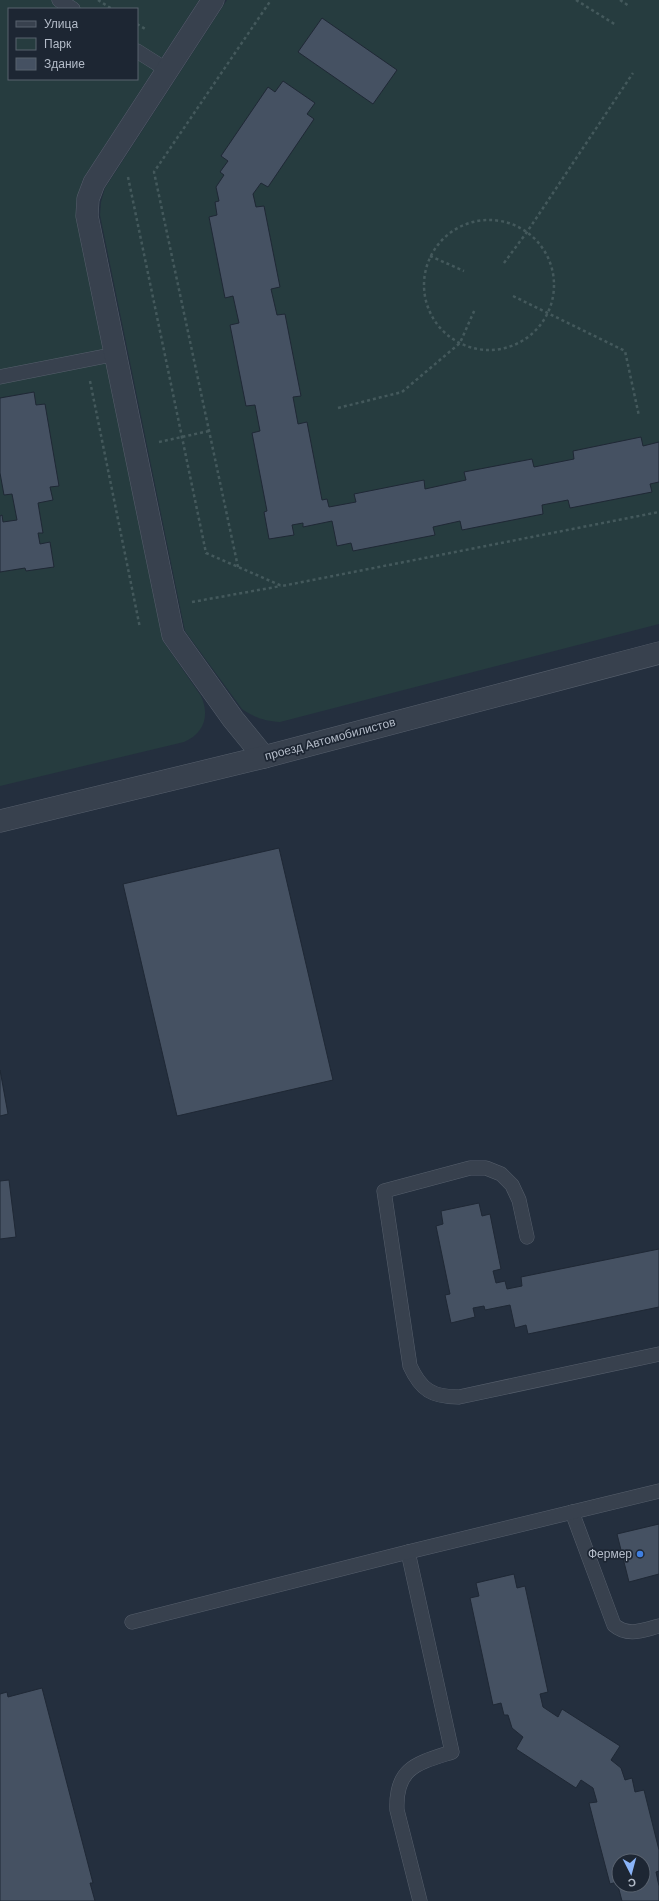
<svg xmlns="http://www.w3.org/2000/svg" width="659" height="1901" viewBox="0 0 659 1901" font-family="Helvetica,sans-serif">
<rect width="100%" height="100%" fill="#242f3e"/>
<!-- green -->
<g fill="#263c3f" fill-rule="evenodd">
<path d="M 0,0 L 199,0 L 83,179 L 77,198 L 76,217 L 163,641 L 201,696 C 210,716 204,733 184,742 L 0,786 ZM 9,9 L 137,9 L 137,79 L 9,79 Z"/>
<path d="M 227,0 L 659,0 L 659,624 L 280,722 C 265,721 255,718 242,709 L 185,631 L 100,215 L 101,202 L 105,188 Z"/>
</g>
<!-- building -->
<g fill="#455162" stroke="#1f2835" fill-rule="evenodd">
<path d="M 322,18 L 397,70 L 373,104 L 298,52 Z"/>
<path d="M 283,81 L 315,103 L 307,114 L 314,119 L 268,187 L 261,183 L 253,194 L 256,207 L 264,206 L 280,287 L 271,289 L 277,315 L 285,314 L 301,396 L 293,397 L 298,424 L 307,422 L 322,500 L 327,499 L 329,507 L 356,502 L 354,494 L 424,480 L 425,489 L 466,480 L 464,472 L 532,459 L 534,467 L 574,459 L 573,451 L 641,437 L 643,446 L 659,442 L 659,482 L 650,484 L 652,492 L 570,508 L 568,500 L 542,505 L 543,514 L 462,530 L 460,521 L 433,527 L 435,535 L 353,551 L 351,543 L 337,546 L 332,521 L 303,527 L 303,523 L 292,525 L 294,535 L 269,539 L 264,512 L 267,511 L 252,433 L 260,431 L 255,405 L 246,406 L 230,325 L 239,323 L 233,296 L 225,298 L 209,217 L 217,215 L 215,202 L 219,201 L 216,187 L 224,175 L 220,172 L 228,161 L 221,156 L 268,87 L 275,92 Z"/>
<path d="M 34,392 L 36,405 L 45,404 L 59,486 L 50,487 L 53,500 L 38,503 L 43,533 L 38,533 L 40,544 L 50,542 L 54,567 L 26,571 L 25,568 L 0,572 L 0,516 L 2,515 L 3,522 L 17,520 L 12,494 L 4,495 L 0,473 L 0,398 Z"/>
<path d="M 279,848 L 333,1080 L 177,1116 L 123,884 Z"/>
<path d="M 0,1070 L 8,1114 L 0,1116 Z"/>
<path d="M 9,1180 L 16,1237 L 0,1239 L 0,1181 Z"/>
<path d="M 479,1203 L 482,1216 L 490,1214 L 501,1269 L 493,1271 L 496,1283 L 505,1281 L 507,1289 L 522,1286 L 521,1277 L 659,1249 L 659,1307 L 528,1334 L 526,1325 L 515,1328 L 510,1305 L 485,1310 L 484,1306 L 473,1308 L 475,1317 L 451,1323 L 445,1295 L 450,1294 L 436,1226 L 443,1224 L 441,1211 Z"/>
<path d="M 659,1524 L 659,1574 L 629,1582 L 617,1534 Z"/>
<path d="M 514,1574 L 517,1588 L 525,1586 L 548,1692 L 540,1694 L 543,1707 L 558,1717 L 562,1709 L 620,1746 L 611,1760 L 621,1768 L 625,1780 L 632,1778 L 635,1792 L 644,1790 L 659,1850 L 659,1871 L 656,1872 L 659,1886 L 659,1901 L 622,1901 L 617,1882 L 610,1884 L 599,1842 L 589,1803 L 597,1802 L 593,1788 L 581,1780 L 576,1788 L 516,1749 L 523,1737 L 512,1728 L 508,1715 L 504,1715 L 501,1703 L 493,1705 L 470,1598 L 479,1596 L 476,1583 ZM 619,1861 L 643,1861 L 643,1885 L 619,1885 Z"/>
<path d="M 42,1688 L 93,1883 L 90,1883 L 95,1901 L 0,1901 L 0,1694 L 7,1692 L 8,1697 Z"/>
</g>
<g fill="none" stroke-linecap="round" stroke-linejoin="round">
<defs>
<g id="service">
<path d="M 59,0 L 73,9"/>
<path d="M 137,51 L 167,70"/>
<path d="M 0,377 L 116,354"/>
<path d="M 527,1237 L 519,1200 L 512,1185 L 501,1174 L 486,1168 L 470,1168 L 384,1191 L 410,1366 C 421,1390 432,1397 459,1397 L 659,1354"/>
<path d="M 572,1512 L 614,1625 C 628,1637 643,1630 659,1626"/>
<path d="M 408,1552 L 452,1752 C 418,1763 395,1767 397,1810 L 420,1901"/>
<path d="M 132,1622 L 408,1552 L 659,1491"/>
</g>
<g id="minor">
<path d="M 213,0 L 94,183 L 88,199 L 87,216 L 173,635 L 233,719 L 264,757"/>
<path d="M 0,821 L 264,757 L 659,653"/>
</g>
</defs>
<!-- service casing -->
<use href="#service" stroke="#565f6c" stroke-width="15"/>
<!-- minor casing -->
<use href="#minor" stroke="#565f6c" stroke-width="23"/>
<!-- path -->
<g stroke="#44595c" stroke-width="2.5" stroke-dasharray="3 3" stroke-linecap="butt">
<path d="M 98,0 L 112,9"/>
<path d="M 576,0 L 616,25"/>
<path d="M 620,0 L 629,6"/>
<path d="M 137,24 L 147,30"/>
<path d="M 128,177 L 206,553 L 282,586 L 659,512"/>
<circle cx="489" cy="285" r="65"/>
<path d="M 430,256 L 464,271"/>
<path d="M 504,263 L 527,232 L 633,73"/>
<path d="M 513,296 L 625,351 L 639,416"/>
<path d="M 90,381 L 140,628"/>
<path d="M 338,408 L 402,392 L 460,343 L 475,309"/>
<path d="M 159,442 L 209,431"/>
<path d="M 238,567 L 154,172 L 271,0"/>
<path d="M 192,602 L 281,586"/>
</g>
<!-- service -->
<use href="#service" stroke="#38414e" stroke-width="14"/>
<!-- minor -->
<use href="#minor" stroke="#38414e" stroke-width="22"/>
</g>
<!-- markers -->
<circle fill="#3f7fe0" stroke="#1d2633" stroke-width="1.5" cx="640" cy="1554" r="4"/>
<g text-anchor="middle" stroke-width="3.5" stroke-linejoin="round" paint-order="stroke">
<!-- street labels -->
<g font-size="12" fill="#b4bcc9" stroke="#1d2633">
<text transform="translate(330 739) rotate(-15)" y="4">проезд Автомобилистов</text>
</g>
<!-- poi labels -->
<g font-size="12" fill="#b4bcc9" stroke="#1d2633" text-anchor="end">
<text x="632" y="1558">Фермер</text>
</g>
</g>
<!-- legend -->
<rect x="8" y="8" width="130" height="72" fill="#1d2633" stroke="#59626f"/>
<rect x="16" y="21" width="20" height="6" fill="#38414e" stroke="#59626f"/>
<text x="44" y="28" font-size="12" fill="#b4bcc9">Улица</text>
<rect x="16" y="38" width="20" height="12" fill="#263c3f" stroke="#59626f"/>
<text x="44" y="48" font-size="12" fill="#b4bcc9">Парк</text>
<rect x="16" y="58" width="20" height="12" fill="#455162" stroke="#59626f"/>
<text x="44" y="68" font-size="12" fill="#b4bcc9">Здание</text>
<!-- north arrow -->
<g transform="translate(631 1873) rotate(174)"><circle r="19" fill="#1d2633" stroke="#59626f"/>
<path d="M0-3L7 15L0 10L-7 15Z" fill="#8ab4f8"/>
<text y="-6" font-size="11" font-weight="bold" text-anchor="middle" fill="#b4bcc9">С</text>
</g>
</svg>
